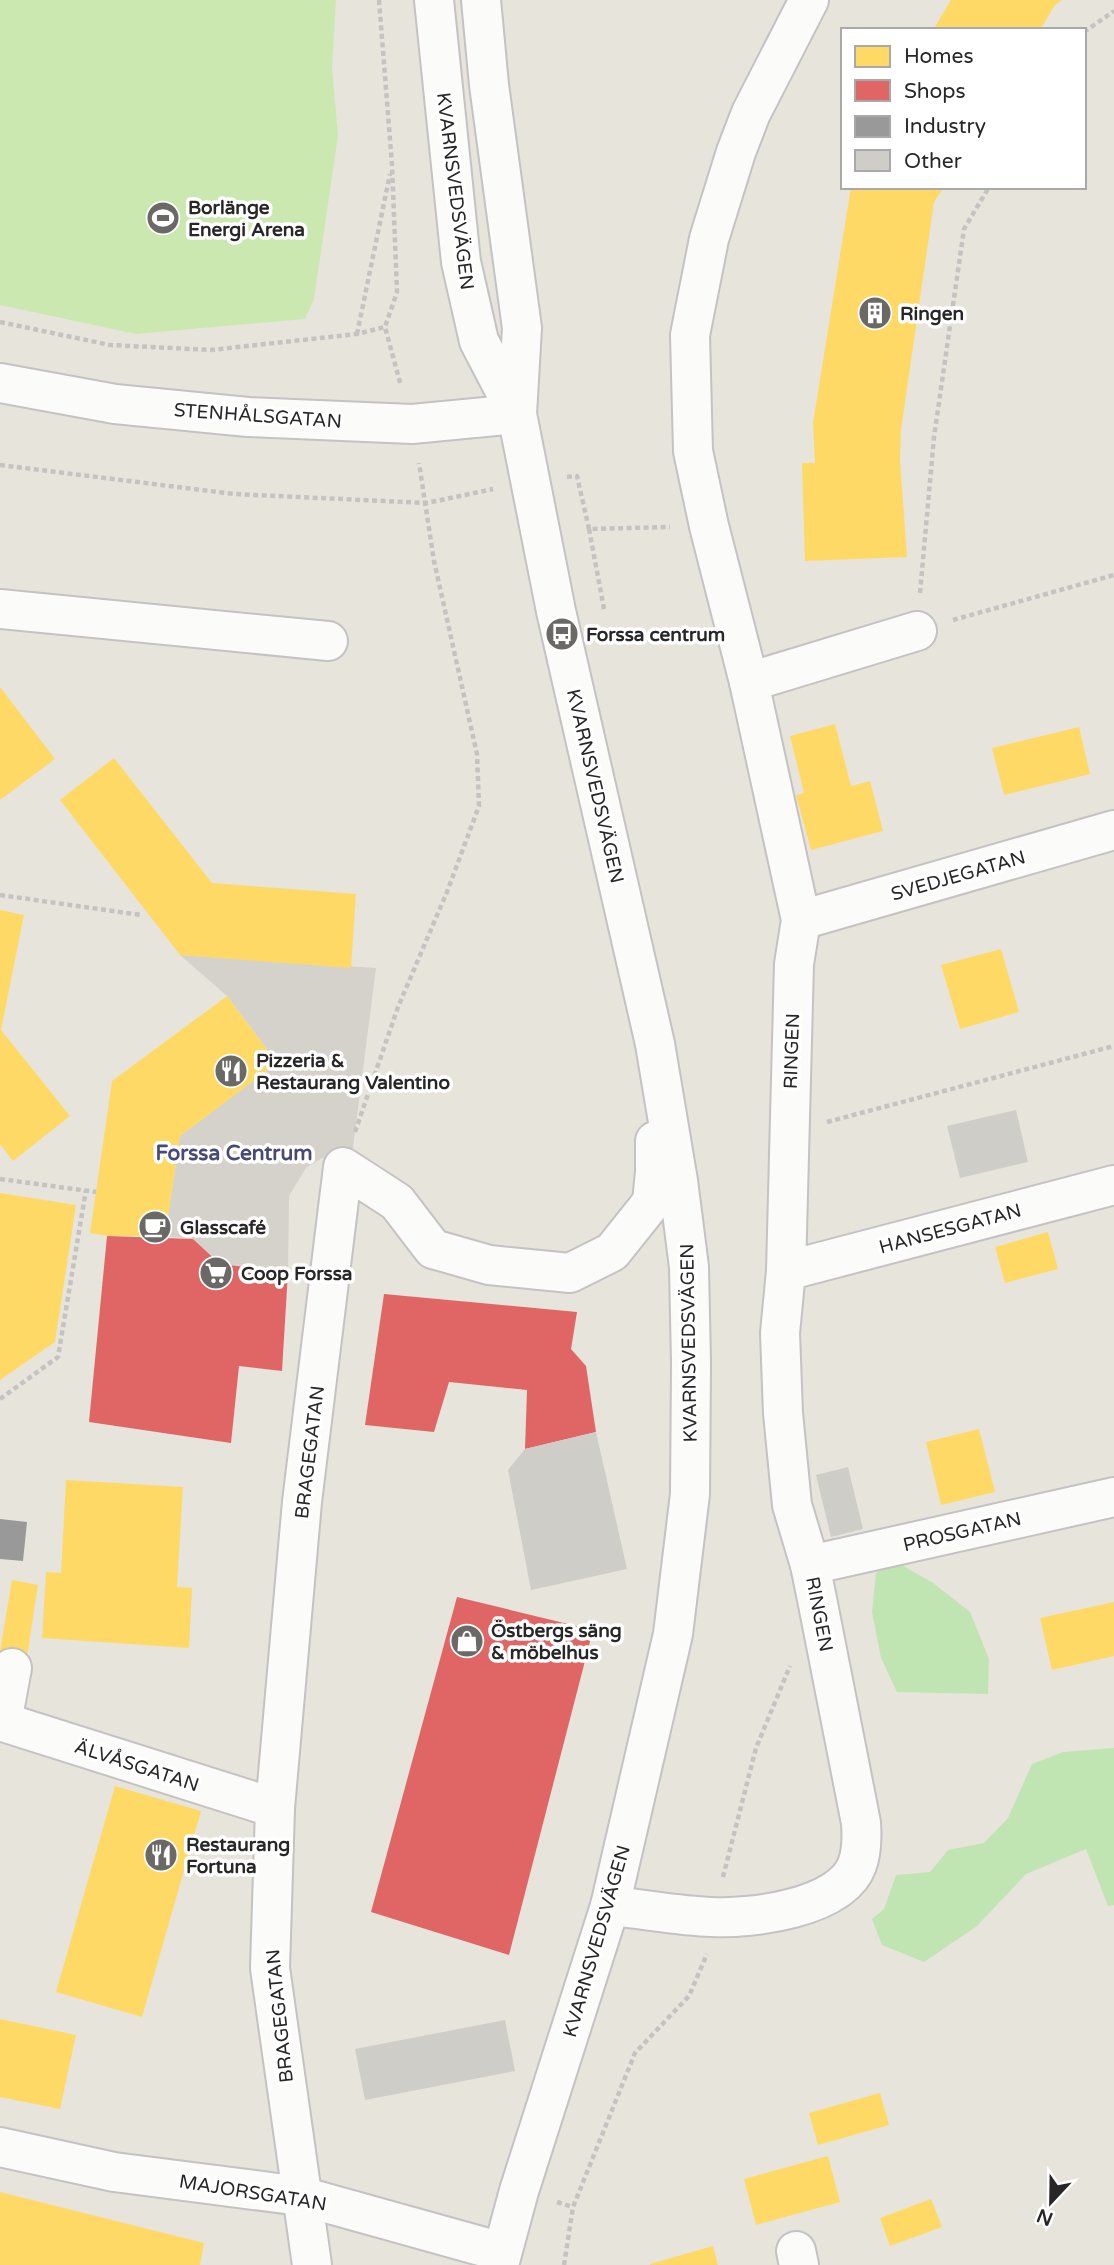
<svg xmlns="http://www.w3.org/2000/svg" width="1114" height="2265" viewBox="0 0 1114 2265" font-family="'Varela Round',sans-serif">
<rect width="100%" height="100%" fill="#e7e4dc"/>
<!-- green -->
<g fill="#c1e4b3">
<path d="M 893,1560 L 933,1583 L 970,1612 L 989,1659 L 988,1694 L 897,1692 L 881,1658 L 872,1612 L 876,1573 Z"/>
<path d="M 1114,1748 L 1114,1905 L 1108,1906 L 1086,1849 L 1026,1874 L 977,1926 L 924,1962 L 882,1945 L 872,1919 L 884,1909 L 896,1875 L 930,1872 L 948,1850 L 984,1843 L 1008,1818 L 1032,1764 L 1063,1752 Z"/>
</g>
<!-- pitch -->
<path fill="#cce8b1" d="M 0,0 L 336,0 L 332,67 L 338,136 L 314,299 L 305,319 L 136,334 L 0,305 Z"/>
<!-- plaza -->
<path fill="#d5d2cb" d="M 180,955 L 376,968 L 351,1163 L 338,1159 L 322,1158 L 306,1168 L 289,1196 L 288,1272 L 220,1264 L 193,1239 L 165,1236 L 180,1136 L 277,1063 L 227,996 Z"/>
<!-- homes -->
<g fill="#ffd966">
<path d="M 951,0 L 1062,0 L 1055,5 L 1040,30 L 933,30 Z"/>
<path d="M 851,187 L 944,187 L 934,202 L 901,430 L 900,460 L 907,557 L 805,561 L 802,463 L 815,463 L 813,423 Z"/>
<path d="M 0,687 L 55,759 L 0,800 Z"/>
<path d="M 835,724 L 851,786 L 870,781 L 883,831 L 811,850 L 796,795 L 804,793 L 790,736 Z"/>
<path d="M 1079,727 L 1090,774 L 1004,795 L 992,748 Z"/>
<path d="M 114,758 L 212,883 L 356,894 L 351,968 L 180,955 L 60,800 Z"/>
<path d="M 0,910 L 24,915 L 1,1030 L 70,1116 L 13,1161 L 0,1144 Z"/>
<path d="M 1001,949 L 1019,1012 L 960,1029 L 941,965 Z"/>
<path d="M 227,996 L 277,1063 L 180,1136 L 165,1236 L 107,1236 L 90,1233 L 112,1081 Z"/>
<path d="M 0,1193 L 76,1205 L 55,1342 L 0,1380 Z"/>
<path d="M 1048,1232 L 1058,1269 L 1005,1283 L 995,1247 Z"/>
<path d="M 979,1429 L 995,1492 L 941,1505 L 926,1442 Z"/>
<path d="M 66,1480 L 183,1487 L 177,1587 L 192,1588 L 189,1648 L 42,1638 L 46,1572 L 61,1573 Z"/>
<path d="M 12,1580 L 38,1585 L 25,1670 L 0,1666 L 0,1651 Z"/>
<path d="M 1114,1602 L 1114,1656 L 1052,1670 L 1040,1618 Z"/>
<path d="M 115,1786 L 201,1811 L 142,2017 L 56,1992 Z"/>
<path d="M 0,2019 L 76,2035 L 60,2109 L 0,2097 Z"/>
<path d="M 880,2093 L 889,2125 L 818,2145 L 809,2113 Z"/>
<path d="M 828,2156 L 840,2202 L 756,2225 L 744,2179 Z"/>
<path d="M 0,2192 L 204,2243 L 200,2265 L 0,2265 Z"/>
<path d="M 931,2199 L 942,2227 L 890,2246 L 880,2218 Z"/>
<path d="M 713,2246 L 718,2265 L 650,2265 L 650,2264 Z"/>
</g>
<!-- shops -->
<g fill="#e06666">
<path d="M 107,1236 L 193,1239 L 220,1264 L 288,1272 L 282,1371 L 239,1366 L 231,1443 L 89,1422 Z"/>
<path d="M 384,1294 L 577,1312 L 571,1349 L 586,1366 L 596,1432 L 525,1449 L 527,1390 L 449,1382 L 434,1432 L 365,1425 Z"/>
<path d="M 457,1597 L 593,1630 L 509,1955 L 371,1912 Z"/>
</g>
<!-- industry -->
<path fill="#999" d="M 0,1519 L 27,1522 L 23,1561 L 0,1559 Z"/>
<!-- building -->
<g fill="#cfcdc7">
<path d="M 1016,1110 L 1028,1162 L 960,1178 L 947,1126 Z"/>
<path d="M 596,1432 L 627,1569 L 531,1590 L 508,1470 L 525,1449 Z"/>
<path d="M 848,1467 L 863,1529 L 831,1537 L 816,1475 Z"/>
<path d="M 505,2020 L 515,2071 L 365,2100 L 355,2049 Z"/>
</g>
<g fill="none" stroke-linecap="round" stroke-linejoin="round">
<defs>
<g id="minor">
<path d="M 434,0 L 461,262 L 479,341 L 517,414"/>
<path d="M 481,0 L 489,85 L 522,328 L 517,414 L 556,611 L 655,1044 L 678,1181 L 689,1267 L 691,1363 L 690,1494 L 673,1634 L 610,1906 L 519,2191 L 499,2265"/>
<path d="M 0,383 L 115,404 L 248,417 L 412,424 L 517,414"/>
<path d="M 0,609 L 328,641"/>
<path d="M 749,682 L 917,631"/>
<path d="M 801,920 L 1114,830"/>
<path d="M 786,1271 L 1114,1185"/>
<path d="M 810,1565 L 1114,1497"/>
<path d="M 0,1721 L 275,1808"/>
<path d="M 2,1722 L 12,1668"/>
<path d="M 610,1906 C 644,1909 678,1916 712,1917 C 752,1919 841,1908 857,1865 C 862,1852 862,1837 861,1823 L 817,1599 L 810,1565 L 792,1505 L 783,1413 L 780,1333 L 786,1271 L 794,964 L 801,920 L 749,682 L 709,526 L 693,451 L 690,335 L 709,239 L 736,152 L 751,113 L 809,0"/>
<path d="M 0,2147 L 114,2172 L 301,2196 L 502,2252"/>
<path d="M 796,2251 L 799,2265"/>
<path d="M 312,2265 L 270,1968 L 275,1808 L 302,1502 L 343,1167 L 397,1202 L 433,1249 L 489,1265 L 570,1273 L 612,1252 L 652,1202 L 655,1172 L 655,1141"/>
</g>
</defs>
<!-- minor casing -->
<use href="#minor" stroke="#c4c2c2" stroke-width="42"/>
<!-- path -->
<g stroke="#c4c3c2" stroke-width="4.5" stroke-dasharray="5 3.5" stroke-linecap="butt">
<path d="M 379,0 L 392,165 L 397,292 L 385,327 L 401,386"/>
<path d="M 1084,32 L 1114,11"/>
<path d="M 0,322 L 110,345 L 211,350 L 357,334 L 385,327"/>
<path d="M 357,334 L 390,174"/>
<path d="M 0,465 L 234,494 L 427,503 L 493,489"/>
<path d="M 567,477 L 577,476 L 589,529 L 670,527"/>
<path d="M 589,529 L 604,609"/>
<path d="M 920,593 L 934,437 L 964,229 L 989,187"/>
<path d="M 953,620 L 1114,575"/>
<path d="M 0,895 L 141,915"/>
<path d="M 827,1122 L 1114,1046"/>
<path d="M 355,1132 L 398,1007 L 447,892 L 479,806 L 477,754 L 434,561 L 419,463"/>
<path d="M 0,1179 L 96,1192"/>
<path d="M 0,1399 L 58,1357 L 86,1190"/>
<path d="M 723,1877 L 756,1748 L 790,1666"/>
<path d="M 557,2202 L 573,2207"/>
<path d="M 564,2265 L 573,2207 L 635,2053 L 689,1996 L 707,1954"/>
</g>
<!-- minor -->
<use href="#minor" stroke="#fbfbfa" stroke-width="38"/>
</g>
<!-- icons -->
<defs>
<symbol id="stadium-disc" viewBox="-11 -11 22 22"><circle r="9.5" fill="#6a6966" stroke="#fff"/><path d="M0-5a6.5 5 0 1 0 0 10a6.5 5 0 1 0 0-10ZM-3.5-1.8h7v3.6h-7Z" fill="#fff"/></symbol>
<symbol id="building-disc" viewBox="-11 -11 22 22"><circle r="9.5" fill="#6a6966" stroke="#fff"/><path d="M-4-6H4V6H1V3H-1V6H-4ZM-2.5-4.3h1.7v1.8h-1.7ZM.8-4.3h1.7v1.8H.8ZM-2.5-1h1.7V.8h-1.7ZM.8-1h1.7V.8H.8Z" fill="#fff"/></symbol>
<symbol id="bus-disc" viewBox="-11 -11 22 22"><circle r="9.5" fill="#6a6966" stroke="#fff"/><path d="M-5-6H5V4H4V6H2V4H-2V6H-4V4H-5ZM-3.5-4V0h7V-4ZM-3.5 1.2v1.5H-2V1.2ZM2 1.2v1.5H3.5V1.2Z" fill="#fff"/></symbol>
<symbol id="restaurant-disc" viewBox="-11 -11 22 22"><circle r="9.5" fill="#6a6966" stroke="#fff"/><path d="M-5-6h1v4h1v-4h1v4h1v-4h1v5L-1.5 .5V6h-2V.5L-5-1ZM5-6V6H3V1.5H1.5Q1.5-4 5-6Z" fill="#fff"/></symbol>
<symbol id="cafe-disc" viewBox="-11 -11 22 22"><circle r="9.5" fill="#6a6966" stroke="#fff"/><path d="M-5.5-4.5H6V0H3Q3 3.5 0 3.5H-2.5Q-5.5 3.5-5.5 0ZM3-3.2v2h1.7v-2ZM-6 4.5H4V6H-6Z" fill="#fff"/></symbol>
<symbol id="supermarket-disc" viewBox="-11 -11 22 22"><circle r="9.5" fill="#6a6966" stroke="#fff"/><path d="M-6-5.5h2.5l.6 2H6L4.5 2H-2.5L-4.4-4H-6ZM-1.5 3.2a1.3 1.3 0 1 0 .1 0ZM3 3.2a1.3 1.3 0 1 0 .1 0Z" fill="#fff"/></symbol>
<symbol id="shop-disc" viewBox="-11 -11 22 22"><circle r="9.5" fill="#6a6966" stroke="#fff"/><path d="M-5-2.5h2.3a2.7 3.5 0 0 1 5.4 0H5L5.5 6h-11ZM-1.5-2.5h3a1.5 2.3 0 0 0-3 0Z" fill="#fff"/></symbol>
</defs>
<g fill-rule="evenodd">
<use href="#stadium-disc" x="144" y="199" width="38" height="38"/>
<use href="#building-disc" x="856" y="294" width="38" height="38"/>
<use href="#bus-disc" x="543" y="615" width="38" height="38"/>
<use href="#restaurant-disc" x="212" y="1052" width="38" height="38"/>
<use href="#cafe-disc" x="136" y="1208" width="38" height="38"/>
<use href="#supermarket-disc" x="197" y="1254" width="38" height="38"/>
<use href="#shop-disc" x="448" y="1622" width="38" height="38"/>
<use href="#restaurant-disc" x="142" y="1836" width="38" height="38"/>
</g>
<g text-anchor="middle" stroke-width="7" stroke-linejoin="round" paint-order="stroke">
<!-- street labels -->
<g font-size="19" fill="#272727" stroke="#fff">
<text transform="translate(456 191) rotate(83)" y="7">KVARNSVEDSVÄGEN</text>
<text transform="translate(258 415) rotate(4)" y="7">STENHÅLSGATAN</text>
<text transform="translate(596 786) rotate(77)" y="7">KVARNSVEDSVÄGEN</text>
<text transform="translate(958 875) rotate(-16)" y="7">SVEDJEGATAN</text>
<text transform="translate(791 1051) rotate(-88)" y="7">RINGEN</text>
<text transform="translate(950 1228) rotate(-15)" y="7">HANSESGATAN</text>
<text transform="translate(688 1343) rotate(-91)" y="7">KVARNSVEDSVÄGEN</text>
<text transform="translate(309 1452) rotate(-83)" y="7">BRAGEGATAN</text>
<text transform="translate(962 1531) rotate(-13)" y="7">PROSGATAN</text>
<text transform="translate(820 1614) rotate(79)" y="7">RINGEN</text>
<text transform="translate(137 1765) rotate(18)" y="7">ÄLVÅSGATAN</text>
<text transform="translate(596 1941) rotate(-74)" y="7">KVARNSVEDSVÄGEN</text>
<text transform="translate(279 2016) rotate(-96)" y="7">BRAGEGATAN</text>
<text transform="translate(253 2192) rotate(9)" y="7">MAJORSGATAN</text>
</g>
<!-- poi labels -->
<g font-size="19" font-weight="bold" fill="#272727" stroke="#fff" text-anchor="start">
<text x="188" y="214">Borlänge<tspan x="188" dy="22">Energi Arena</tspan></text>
<text x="900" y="320">Ringen</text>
<text x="586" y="641">Forssa centrum</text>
<text x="256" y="1067">Pizzeria &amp;<tspan x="256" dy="22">Restaurang Valentino</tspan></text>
<text x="180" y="1234">Glasscafé</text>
<text x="241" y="1280">Coop Forssa</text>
<text x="491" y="1637">Östbergs säng<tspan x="491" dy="22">&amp; möbelhus</tspan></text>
<text x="186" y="1851">Restaurang<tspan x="186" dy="22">Fortuna</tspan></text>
</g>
<!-- neighbourhood labels -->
<g font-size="21" font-weight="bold" fill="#474978" stroke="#fff">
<text x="234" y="1160">Forssa Centrum</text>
</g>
</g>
<!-- legend -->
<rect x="841" y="28" width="245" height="161" fill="#ffffff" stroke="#a9a9a9" stroke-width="2"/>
<rect x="855" y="46" width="35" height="21" fill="#ffd966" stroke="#a9a9a9" stroke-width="2"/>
<text x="904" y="63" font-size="21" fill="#272727">Homes</text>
<rect x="855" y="80" width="35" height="21" fill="#e06666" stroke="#a9a9a9" stroke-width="2"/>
<text x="904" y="98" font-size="21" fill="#272727">Shops</text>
<rect x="855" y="116" width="35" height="21" fill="#999999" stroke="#a9a9a9" stroke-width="2"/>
<text x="904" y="133" font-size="21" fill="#272727">Industry</text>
<rect x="855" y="150" width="35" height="21" fill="#cfcdc7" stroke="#a9a9a9" stroke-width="2"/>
<text x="904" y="168" font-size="21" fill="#272727">Other</text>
<!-- north arrow -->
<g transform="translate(1051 2202) rotate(202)" stroke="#ffffff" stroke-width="5" paint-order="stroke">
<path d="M0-5L12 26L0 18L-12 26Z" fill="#272727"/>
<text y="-10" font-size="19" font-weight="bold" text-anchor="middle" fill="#272727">N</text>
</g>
</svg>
